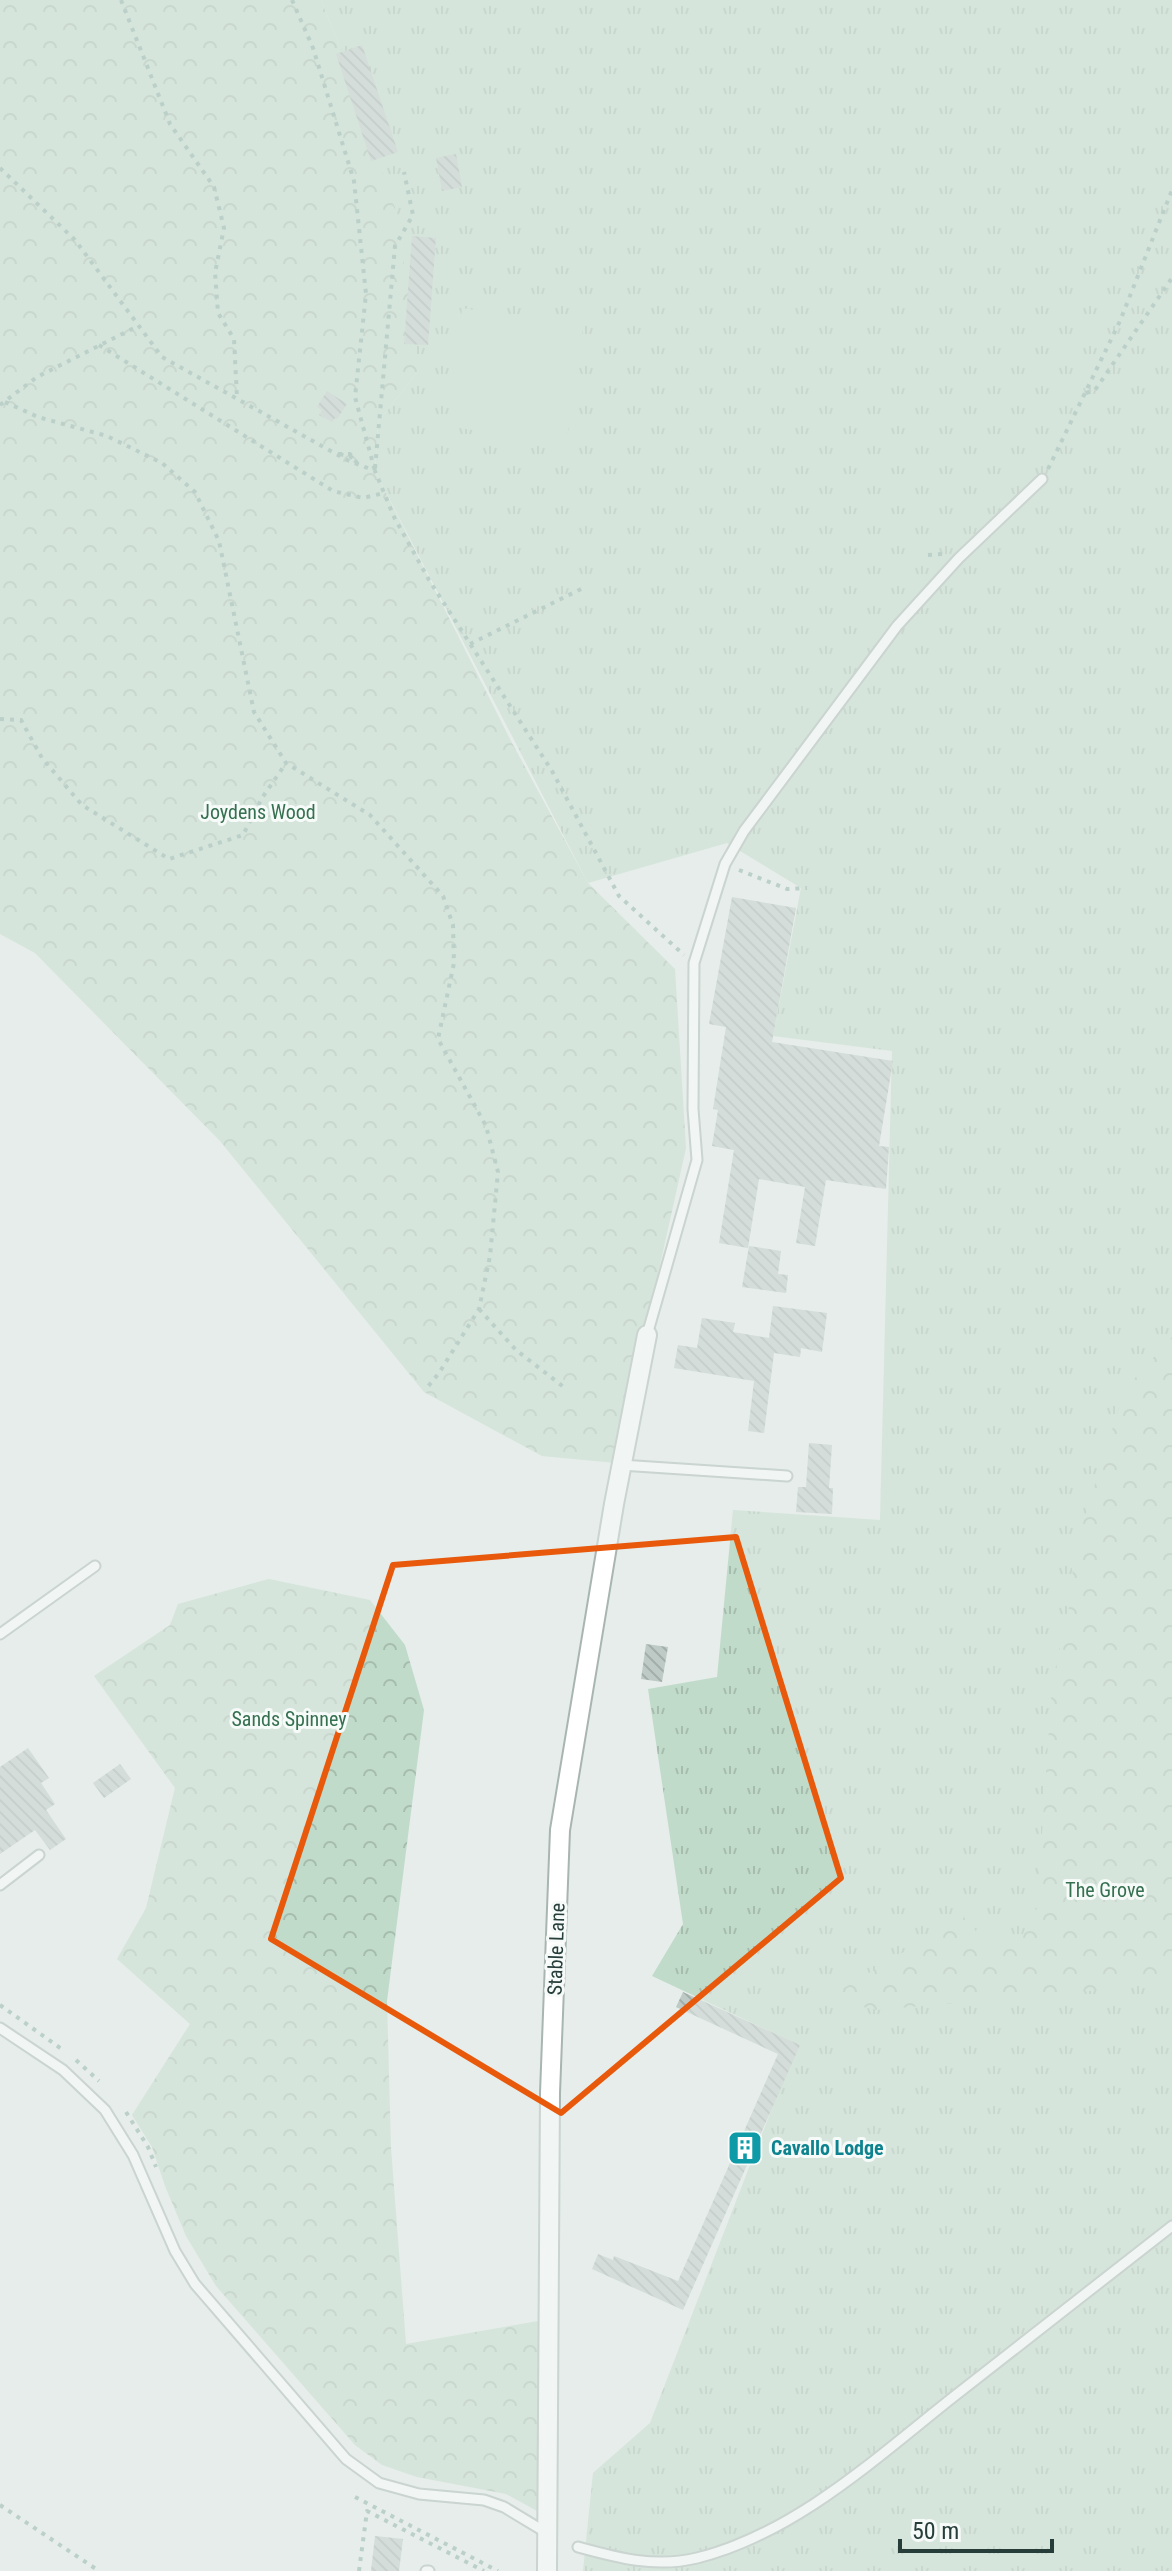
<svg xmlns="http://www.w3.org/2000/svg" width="1172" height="2571" viewBox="0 0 1172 2571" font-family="'Roboto Condensed',sans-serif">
<defs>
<pattern id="grass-tufts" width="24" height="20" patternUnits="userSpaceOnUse" patternTransform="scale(2)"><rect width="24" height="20" fill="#c1dbca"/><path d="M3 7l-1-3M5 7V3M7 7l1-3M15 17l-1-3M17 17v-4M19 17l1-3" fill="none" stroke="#a6bdae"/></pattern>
<pattern id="forest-crowns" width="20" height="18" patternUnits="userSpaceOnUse" patternTransform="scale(2)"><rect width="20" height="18" fill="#c1dbca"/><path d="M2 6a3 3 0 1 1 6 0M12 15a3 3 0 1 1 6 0" fill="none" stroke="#a6bdae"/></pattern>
<pattern id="building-back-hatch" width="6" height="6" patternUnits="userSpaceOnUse" patternTransform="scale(2)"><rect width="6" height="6" fill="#becac6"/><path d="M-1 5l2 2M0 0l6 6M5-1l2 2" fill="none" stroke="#a3aeab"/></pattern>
</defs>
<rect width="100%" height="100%" fill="#e6edea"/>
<!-- grass -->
<path fill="url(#grass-tufts)" d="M 321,0 L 1172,0 L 1172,2571 L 583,2571 L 593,2473 L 650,2423 L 797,2044 L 652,1976 L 683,1924 L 648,1689 L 717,1677 L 733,1510 L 880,1520 L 892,1051 L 773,1036 L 801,888 L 727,843 L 588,883 L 375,471 L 378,422 L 419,370 L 349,69 Z"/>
<!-- forest -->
<g fill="url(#forest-crowns)">
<path d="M 0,0 L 321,0 L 349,69 L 397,215 L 419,370 L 378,422 L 375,471 L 511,741 L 588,883 L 675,969 L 686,1148 L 616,1463 L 542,1456 L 424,1392 L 220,1141 L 35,953 L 0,934 Z"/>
<path d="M 1172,1337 L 1172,1981 L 1158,1976 L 1100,1990 L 877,2010 L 826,1999 L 963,1916 L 985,1942 L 1023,1934 L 1037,1908 L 1052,1684 L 1074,1585 L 1071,1560 L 1125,1389 Z"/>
<path d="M 269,1579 L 370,1600 L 405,1645 L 424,1710 L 387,2001 L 391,2148 L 406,2344 L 538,2321 L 539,2512 L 506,2494 L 417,2477 L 382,2465 L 355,2445 L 216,2286 L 186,2236 L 165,2186 L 152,2147 L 132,2115 L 190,2024 L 117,1959 L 146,1908 L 175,1788 L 94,1676 L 170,1625 L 178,1604 Z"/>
</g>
<!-- green -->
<path fill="#c1dbca" d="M 462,308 L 583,326 L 566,445 L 447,426 Z"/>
<!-- building -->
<g fill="url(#building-back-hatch)">
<path d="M 362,45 L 398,152 L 371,161 L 336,54 Z"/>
<path d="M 456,154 L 462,187 L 442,191 L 436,158 Z"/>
<path d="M 412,236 L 436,238 L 428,345 L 404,344 Z"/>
<path d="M 327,391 L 347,404 L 337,419 L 335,418 L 332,422 L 319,415 L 322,410 L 317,407 Z"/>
<path d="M 732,897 L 796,908 L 772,1042 L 893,1061 L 879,1146 L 889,1147 L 886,1189 L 826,1180 L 815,1246 L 796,1243 L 805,1187 L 759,1179 L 748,1248 L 719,1243 L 734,1150 L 712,1146 L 718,1110 L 713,1109 L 726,1027 L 709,1024 Z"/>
<path d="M 749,1246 L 781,1251 L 778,1274 L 788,1275 L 786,1293 L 742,1287 Z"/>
<path d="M 773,1306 L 827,1313 L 822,1352 L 801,1348 L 800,1357 L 774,1353 L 764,1433 L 748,1431 L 754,1381 L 674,1368 L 678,1345 L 697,1348 L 702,1318 L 735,1323 L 733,1332 L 769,1338 Z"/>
<path d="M 809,1443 L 832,1445 L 829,1488 L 833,1488 L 832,1514 L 796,1512 L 798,1487 L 806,1487 Z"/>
<path d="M 646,1644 L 668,1647 L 662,1682 L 641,1679 Z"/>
<path d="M 28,1748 L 49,1778 L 41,1783 L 55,1804 L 46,1810 L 66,1839 L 50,1850 L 35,1830 L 0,1854 L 0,1767 Z"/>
<path d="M 120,1764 L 131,1779 L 104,1798 L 93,1783 Z"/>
<path d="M 683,1992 L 800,2045 L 683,2310 L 592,2269 L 598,2254 L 613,2260 L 614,2256 L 678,2281 L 778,2054 L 676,2007 Z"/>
<path d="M 375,2536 L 403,2539 L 399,2571 L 371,2571 Z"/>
</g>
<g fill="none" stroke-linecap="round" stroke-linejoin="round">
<defs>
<g id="service">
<path d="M 647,1335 L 697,1160 L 693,1109 L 694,963 L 725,864 L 744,831 L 897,626 L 959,558 L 1042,479"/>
<path d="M 621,1465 L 787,1476"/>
<path d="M 0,1634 L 95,1566"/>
<path d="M 0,1885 L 39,1855"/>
<path d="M 0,2028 L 63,2070 L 105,2110 L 133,2155 L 175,2251 L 195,2284 L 346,2459 L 379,2483 L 419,2494 L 484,2500 L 504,2507 L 547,2533"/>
<path d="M 578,2547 C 618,2558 655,2568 697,2558 C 794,2534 875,2459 952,2398 C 1025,2341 1099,2283 1172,2226"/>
<path d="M 426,2571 L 429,2571"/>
</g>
<path id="minor" d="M 547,2571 L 550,2093 L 560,1830 L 614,1504 L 647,1335"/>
</defs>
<!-- service casing -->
<use href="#service" stroke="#a9b5b1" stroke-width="13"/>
<!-- minor casing -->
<use href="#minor" stroke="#a9b5b1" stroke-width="22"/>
<!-- path -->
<g stroke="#8aada5" stroke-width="4" stroke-dasharray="4 6" stroke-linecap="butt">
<path d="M 121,0 L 170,124 L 214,187 L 224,228 L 215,273 L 218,313 L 234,339 L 237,398"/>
<path d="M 292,0 L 313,48 L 354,181 L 366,294 L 355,397 L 375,471"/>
<path d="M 0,168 L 75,240 L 162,357 L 347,460 L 375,471 L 394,517 L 429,580 L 552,771 L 619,896 L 684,955"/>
<path d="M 99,345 L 333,491 L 363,498 L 384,493"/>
<path d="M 1086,393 L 1095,390 L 1172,278"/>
<path d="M 5,402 L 38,417 L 107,436 L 162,463 L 195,492 L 219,541 L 254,712 L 286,763 L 370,815 L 443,896 L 453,925 L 454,963 L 438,1039 L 486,1126 L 498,1172 L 490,1256 L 479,1309 L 439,1373 L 426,1389"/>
<path d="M 0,405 L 37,377 L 138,326"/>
<path d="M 338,454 L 350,454 L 357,463 L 350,456 Z"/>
<path d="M 375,468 L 395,246 L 413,215 L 404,172"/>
<path d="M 1048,469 L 1120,321 L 1172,190"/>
<path d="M 928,555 L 942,554"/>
<path d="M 470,644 L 583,588"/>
<path d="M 0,719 L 21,720 L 42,758 L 82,805 L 169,859 L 243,835 L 262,798 L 286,763"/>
<path d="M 739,870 L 787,889 L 807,888"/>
<path d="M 479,1309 L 516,1350 L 565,1388"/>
<path d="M 0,2005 L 63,2050"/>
<path d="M 76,2060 L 99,2081"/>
<path d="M 126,2112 L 148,2147 L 156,2167"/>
<path d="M 355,2497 L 498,2571"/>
<path d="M 0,2505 L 99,2571"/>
<path d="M 359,2571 L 367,2511 L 484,2571"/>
</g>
<!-- service -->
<use href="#service" stroke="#fff" stroke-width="9"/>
<!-- minor -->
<use href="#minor" stroke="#fff" stroke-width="18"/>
</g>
<!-- marked area -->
<path d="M0 0H1172V2571H0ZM 736,1537 L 841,1878 L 561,2113 L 271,1939 L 393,1565 Z" fill="#e6edea" fill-opacity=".55" fill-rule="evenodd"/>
<path fill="none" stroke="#e8590c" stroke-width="6" stroke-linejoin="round" d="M 736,1537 L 841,1878 L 561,2113 L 271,1939 L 393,1565 Z"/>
<!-- icons -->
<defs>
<symbol id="building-square" viewBox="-11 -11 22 22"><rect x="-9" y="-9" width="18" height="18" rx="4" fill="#0f9aa8" stroke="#f6faf8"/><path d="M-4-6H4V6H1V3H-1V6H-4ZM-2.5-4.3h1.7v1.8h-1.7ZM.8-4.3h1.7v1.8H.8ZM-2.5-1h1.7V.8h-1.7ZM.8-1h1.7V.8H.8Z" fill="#fff"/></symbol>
</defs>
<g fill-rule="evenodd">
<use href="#building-square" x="725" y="2128" width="40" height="40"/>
</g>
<g text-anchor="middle" stroke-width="6" stroke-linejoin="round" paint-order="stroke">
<!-- park labels -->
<g font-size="20" fill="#357050" stroke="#f6faf8">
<text x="258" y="819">Joydens Wood</text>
<text x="289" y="1726">Sands Spinney</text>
<text x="1105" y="1897">The Grove</text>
</g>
<!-- street labels -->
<g font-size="20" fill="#263d39" stroke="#f6faf8">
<text transform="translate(556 1949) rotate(-88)" y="7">Stable Lane</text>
</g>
<!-- culture labels -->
<g font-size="20" font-weight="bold" fill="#0d838f" stroke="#f6faf8" text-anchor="start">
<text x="771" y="2155">Cavallo Lodge</text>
</g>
</g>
<!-- scale -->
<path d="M900 2539v12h152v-12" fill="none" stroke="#263d39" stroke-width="4"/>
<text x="912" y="2539" font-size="24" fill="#263d39" stroke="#f6faf8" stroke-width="6" paint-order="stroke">50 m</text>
</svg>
